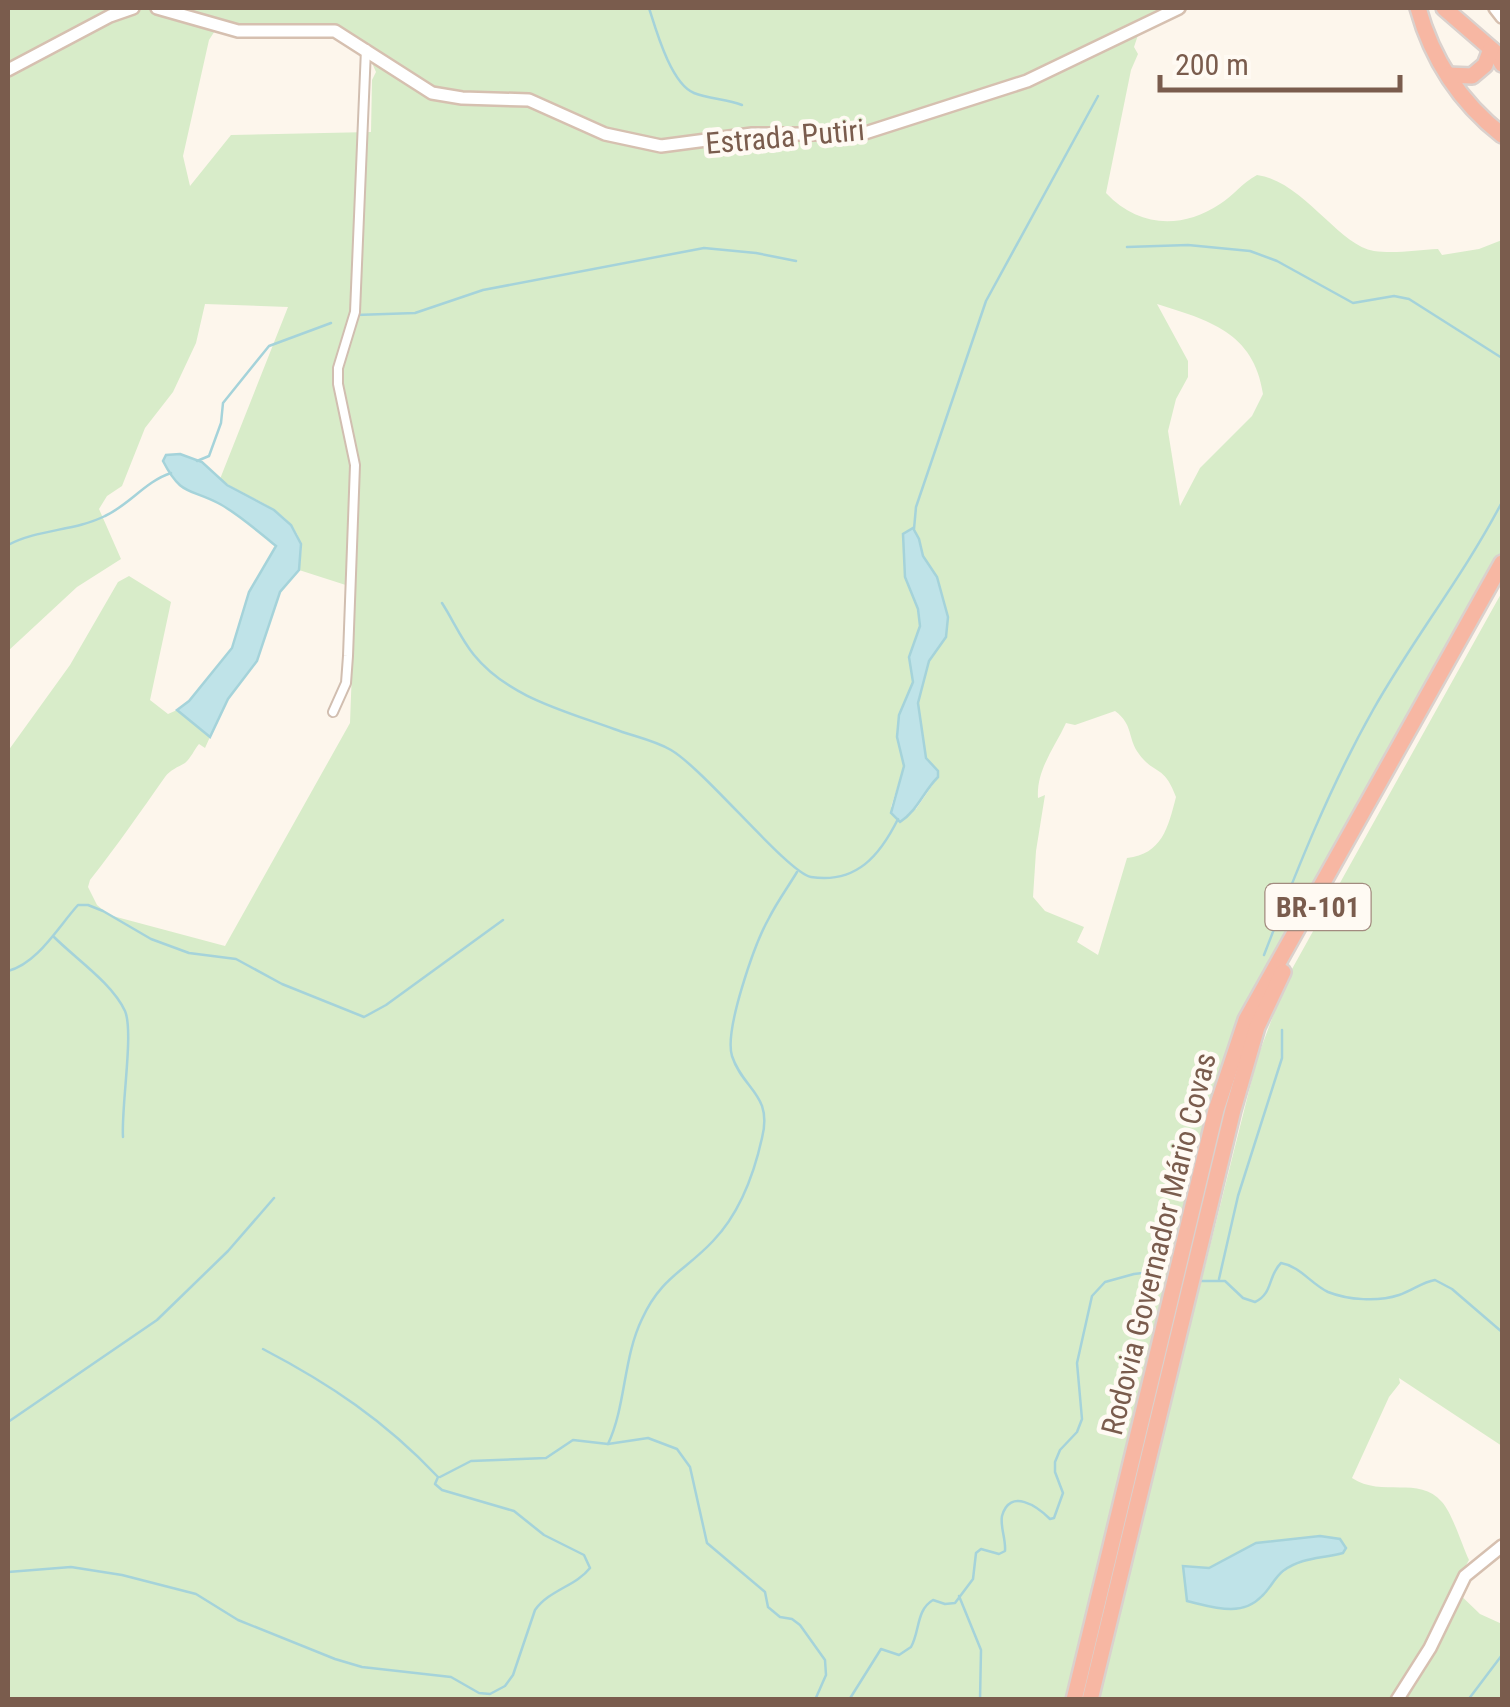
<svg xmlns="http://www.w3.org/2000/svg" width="1510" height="1707" viewBox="0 0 1510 1707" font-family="'Roboto Condensed',sans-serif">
<rect width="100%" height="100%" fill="#fdf6ec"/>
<!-- green -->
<g fill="#d8ecc9" fill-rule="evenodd">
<path d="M 8,8 L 1185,8 L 1139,32 L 1134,47 L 1138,54 L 1131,70 L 1106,193 C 1138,227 1181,230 1220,204 C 1233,196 1242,183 1257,175 C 1303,181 1338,245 1374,251 C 1394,254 1418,250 1438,249 L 1442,255 L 1479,249 L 1502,240 L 1502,555 L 1309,897 L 1197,1156 L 1067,1699 L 8,1699 L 8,751 L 70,665 L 118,582 L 129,576 L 171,602 L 150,700 L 168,714 L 177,710 L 210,737 L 205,748 L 199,744 C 194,750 191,758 185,763 C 178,767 170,770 165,777 C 141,811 117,846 90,880 L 88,887 L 97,905 L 109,915 L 225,946 L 350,723 L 355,588 L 299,570 C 300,563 302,553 301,546 C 295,509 245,498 220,479 L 288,307 L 205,304 L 196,343 L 173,392 L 145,428 L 122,486 L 107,496 L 99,509 L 121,559 L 77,587 L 8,651 ZM 218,26 L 339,32 L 368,54 L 376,72 L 372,80 L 371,132 L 231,135 L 190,186 L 183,156 L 209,40 ZM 1157,304 C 1208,320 1254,332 1263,394 L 1252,416 L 1200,468 L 1180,506 L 1168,431 L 1176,399 L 1188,377 L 1188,361 ZM 903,534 L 919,539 L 923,556 L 937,577 L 948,617 L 943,641 L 929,661 L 918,703 L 926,758 L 938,771 L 938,777 L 916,809 L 891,807 L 904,766 L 897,737 L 899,715 L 913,682 L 909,657 L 920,626 L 918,609 L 905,577 ZM 1115,711 C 1134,725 1127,738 1139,754 C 1154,775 1164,764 1176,797 C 1168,828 1162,854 1127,858 L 1098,955 L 1077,942 L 1084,927 L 1045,911 L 1033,897 L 1036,851 L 1045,795 L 1038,798 C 1036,770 1055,747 1066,723 L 1075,725 Z"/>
<path d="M 1502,592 L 1502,1446 L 1399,1378 L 1400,1383 L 1389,1397 L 1352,1478 C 1382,1498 1419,1475 1442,1502 C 1452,1513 1462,1545 1469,1560 L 1453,1588 L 1480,1614 L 1502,1624 L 1502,1699 L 1096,1700 L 1257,1059 L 1287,978 ZM 1320,1536 L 1339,1539 L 1344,1544 L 1337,1555 C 1307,1556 1281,1566 1265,1594 L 1183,1566 L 1208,1568 L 1256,1543 Z"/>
</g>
<!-- water -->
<g fill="#bfe3e8" stroke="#a5d3da" stroke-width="2.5">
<path d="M 180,454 L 202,462 L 227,485 L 274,510 L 291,525 L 301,544 L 299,570 L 280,592 L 257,661 L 228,699 L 210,737 L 177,710 L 189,701 L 232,648 L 249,592 L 276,546 C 260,533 236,512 218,503 C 189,488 181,496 163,461 L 166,455 Z"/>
<path d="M 913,528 L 919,539 L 923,556 L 937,577 L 948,617 L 946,637 L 929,661 L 918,703 L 926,758 L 938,771 L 938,777 C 923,792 918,810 900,822 L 891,813 L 904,766 L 897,737 L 899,715 L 913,682 L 909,657 L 920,626 L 918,609 L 905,577 L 903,534 Z"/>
<path d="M 1320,1536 L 1340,1539 L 1346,1548 L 1343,1553 C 1321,1559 1302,1557 1283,1571 C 1274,1578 1270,1589 1262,1596 C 1241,1618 1213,1607 1187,1601 L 1183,1566 L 1209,1568 L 1256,1543 Z"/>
</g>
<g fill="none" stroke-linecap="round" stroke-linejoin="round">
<!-- stream -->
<g stroke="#a5d3da" stroke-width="2.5">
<path d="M 649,8 C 656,30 671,84 694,93 C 709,99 727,99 742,105"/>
<path d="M 1127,247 L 1188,245 L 1250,251 L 1277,261 L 1353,303 L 1394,296 L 1409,299 L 1502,358"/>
<path d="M 356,315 L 415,313 L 483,290 L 704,248 L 756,253 L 796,261"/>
<path d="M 197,461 L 209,456 L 221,423 L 223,403 L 269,346 L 331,323"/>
<path d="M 914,529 L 916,507 L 986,301 L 1098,96"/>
<path d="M 8,545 C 38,529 75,531 105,516 C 129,505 146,481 171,473"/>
<path d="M 442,603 C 453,620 461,639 474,655 C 508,697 565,711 614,729 C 632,736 654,740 671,750 C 705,770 788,873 811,877 C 857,884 880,855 898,819"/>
<path d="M 54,937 C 76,959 112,983 125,1011 C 134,1032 121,1107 123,1137"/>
<path d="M 1264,955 C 1296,872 1329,788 1373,710 C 1413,639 1464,575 1502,502"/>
<path d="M 8,971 C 38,963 58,927 78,905 L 88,905 L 103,911 L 151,939 L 189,953 L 236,959 L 282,984 L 364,1017 L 386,1005 L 503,920"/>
<path d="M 1219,1279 L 1238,1196 L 1282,1058 L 1282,1030"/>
<path d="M 1197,1281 L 1225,1281 L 1243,1298 L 1255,1302 C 1273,1294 1268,1275 1281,1263 C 1300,1266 1311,1284 1328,1292 C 1348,1300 1378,1302 1399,1295 C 1412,1291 1422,1282 1435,1280 L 1452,1289 L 1502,1332"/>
<path d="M 263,1349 C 330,1384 385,1421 437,1476"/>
<path d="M 8,1422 L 157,1320 L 228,1251 L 274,1198"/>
<path d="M 608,1444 C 626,1406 623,1358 642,1319 C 661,1277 685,1271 713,1241 C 739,1214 754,1174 762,1138 C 773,1094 743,1090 732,1056 C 724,1030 755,943 769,918 C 777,902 788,887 797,872"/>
<path d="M 440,1477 L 471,1461 L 546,1458 L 573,1440 L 608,1444 L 648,1438 L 677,1449 L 690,1467 L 707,1543 L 765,1592 L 768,1607 L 780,1617 L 792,1619 L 800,1625 L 825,1660 L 826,1675 L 815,1700"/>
<path d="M 8,1572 L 71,1567 L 122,1575 L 196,1594 L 238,1620 L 335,1659 L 362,1667 L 451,1677 L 479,1693 L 490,1694 L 505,1686 L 513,1675 L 535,1610 C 549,1590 576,1586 590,1568 L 584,1555 L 544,1535 L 514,1511 L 442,1490 L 435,1484 L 438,1477"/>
<path d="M 959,1596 L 981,1650 L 980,1700"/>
<path d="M 849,1700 L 881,1649 L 899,1655 L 911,1647 C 920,1631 916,1610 933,1600 L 945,1604 L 955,1603 L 973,1579 L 976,1553 L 981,1549 L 999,1554 L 1005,1551 C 1006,1539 1000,1527 1002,1516 C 1010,1487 1038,1507 1050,1519 L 1054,1518 L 1063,1493 L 1055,1472 L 1055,1462 L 1060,1450 L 1077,1432 L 1082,1419 L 1077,1363 L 1092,1296 L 1105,1282 L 1134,1274 L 1151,1272 L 1169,1279"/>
<path d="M 1468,1700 L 1502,1655"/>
</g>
<defs>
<path id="street" d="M 333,712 L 346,683 L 348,656 L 355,465 L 338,384 L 338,368 L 355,312 L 366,49"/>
<g id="secondary">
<path d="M 157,8 L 238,31 L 335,31 L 432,93 L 462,98 L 529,100 L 605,134 L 661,146 L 752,134 L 862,134 L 1027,81 L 1179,8"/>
<path d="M 1495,8 L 1502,17"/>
<path d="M 8,70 L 110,16 L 133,8"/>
<path d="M 1397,1700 L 1430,1648 L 1465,1576 L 1502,1546"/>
</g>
<g id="highway">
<path d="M 1418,8 C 1432,59 1460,102 1502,135"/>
<path d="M 1444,8 L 1496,53 L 1502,64"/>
<path d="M 1448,75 L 1472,76 L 1485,65 L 1491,49"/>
<path d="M 1074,1700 L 1216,1110 L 1246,1020 L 1502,563"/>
<path d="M 1090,1700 L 1233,1110 L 1257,1027 L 1283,972"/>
</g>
</defs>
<!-- street casing -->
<use href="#street" stroke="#d1beb0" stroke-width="12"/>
<!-- secondary casing -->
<use href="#secondary" stroke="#d6c0b0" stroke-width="16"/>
<!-- highway casing -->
<use href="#highway" stroke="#dad1cd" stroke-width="20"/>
<!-- street -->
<use href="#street" stroke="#fff" stroke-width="8"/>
<!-- secondary -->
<use href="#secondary" stroke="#fff" stroke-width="11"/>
<!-- highway -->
<use href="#highway" stroke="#f7b7a3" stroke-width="15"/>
</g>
<g text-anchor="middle" stroke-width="9" stroke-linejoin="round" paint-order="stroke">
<!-- shield labels -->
<rect fill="#fffaf3" stroke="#a28b7f" stroke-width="2.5" x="1265.5" y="884" width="105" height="46" rx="8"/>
<g font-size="28" font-weight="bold" fill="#7a5c4d">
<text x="1318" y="917">BR-101</text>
</g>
<!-- street labels -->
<g font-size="30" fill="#7a5c4d" stroke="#fffaf3">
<text transform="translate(785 137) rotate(-5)" y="10">Estrada Putiri</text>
<text transform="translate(1159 1244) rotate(-76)" y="10">Rodovia Governador Mário Covas</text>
</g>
</g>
<!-- border -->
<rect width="1510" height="1707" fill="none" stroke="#7a5c4d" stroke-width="20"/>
<!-- scale -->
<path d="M1160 75v15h240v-15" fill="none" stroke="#7a5c4d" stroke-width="5"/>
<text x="1175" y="75" font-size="30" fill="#7a5c4d" stroke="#fffaf3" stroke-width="8" paint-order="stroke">200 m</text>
</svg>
